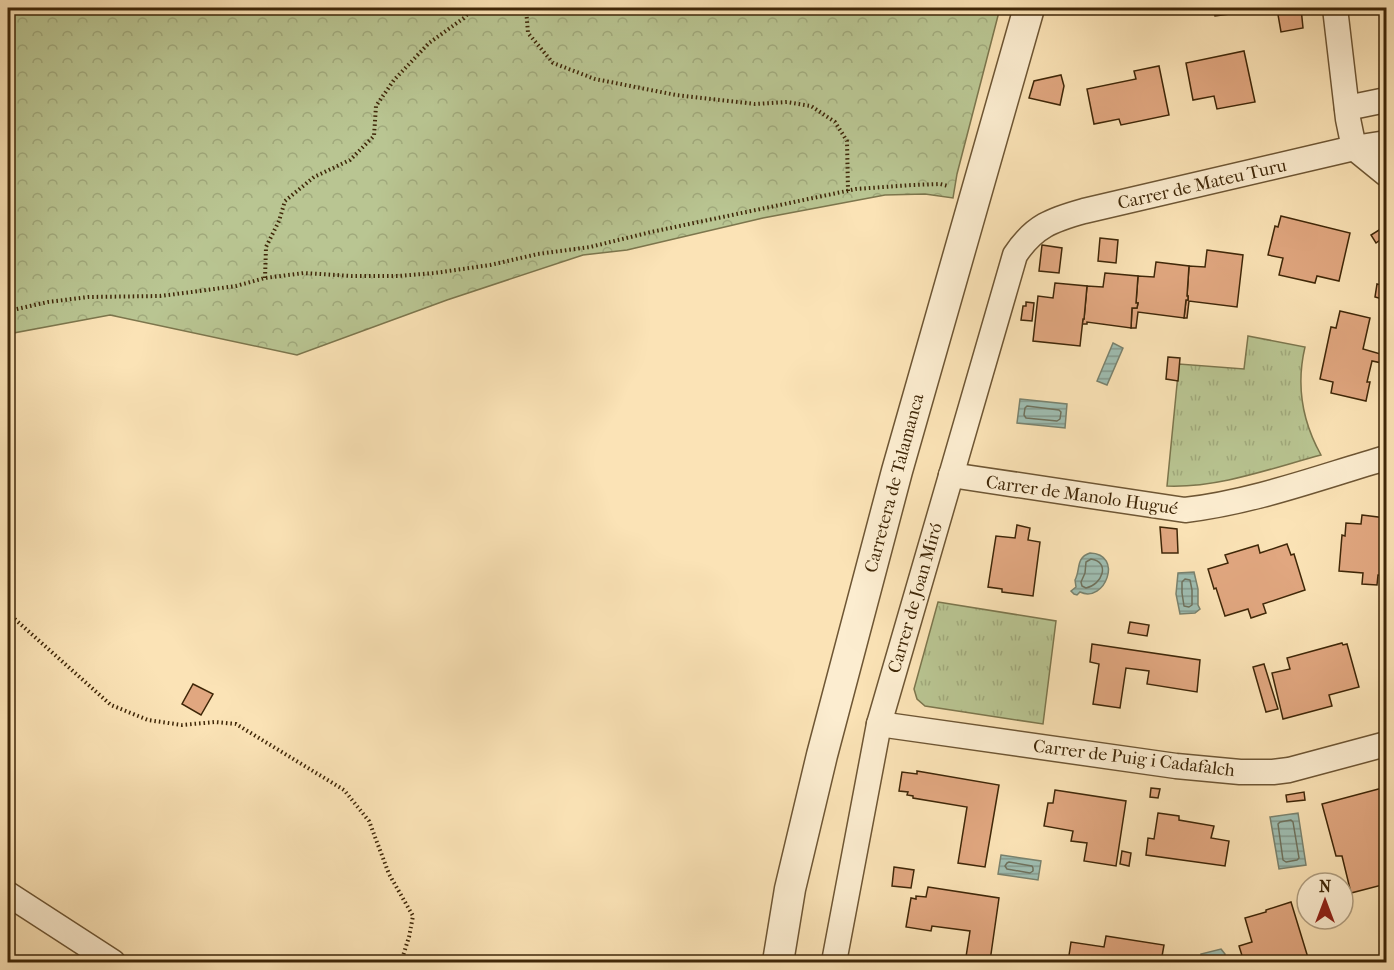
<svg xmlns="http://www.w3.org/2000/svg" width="1394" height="970" viewBox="0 0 1394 970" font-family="'IM FELL French Canon',serif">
<defs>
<pattern id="grass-tufts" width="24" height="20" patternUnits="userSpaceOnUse" patternTransform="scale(1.5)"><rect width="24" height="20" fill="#b9c592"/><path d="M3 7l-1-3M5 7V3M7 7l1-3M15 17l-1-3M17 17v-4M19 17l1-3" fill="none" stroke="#a0a97c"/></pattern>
<pattern id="forest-crowns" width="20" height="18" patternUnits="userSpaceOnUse" patternTransform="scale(1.5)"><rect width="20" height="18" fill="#b9c592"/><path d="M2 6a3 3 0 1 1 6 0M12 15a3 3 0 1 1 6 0" fill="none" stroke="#a0a97c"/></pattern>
<pattern id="water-rules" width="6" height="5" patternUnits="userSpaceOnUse" patternTransform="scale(1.5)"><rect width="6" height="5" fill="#9fbeb2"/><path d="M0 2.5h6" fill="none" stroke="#839a8f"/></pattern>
</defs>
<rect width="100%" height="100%" fill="#fbe3b6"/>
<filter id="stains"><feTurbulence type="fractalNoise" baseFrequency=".00333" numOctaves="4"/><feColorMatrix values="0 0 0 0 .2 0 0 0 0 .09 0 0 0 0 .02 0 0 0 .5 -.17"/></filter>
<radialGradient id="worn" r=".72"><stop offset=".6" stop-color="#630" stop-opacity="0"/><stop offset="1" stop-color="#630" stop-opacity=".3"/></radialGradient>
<!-- grass -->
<g fill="url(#grass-tufts)" stroke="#7c764d" stroke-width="1.5">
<path d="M 1248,336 L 1305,347 C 1296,385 1302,421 1321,455 C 1272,468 1219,488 1167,486 L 1179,364 L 1244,369 Z"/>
<path d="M 938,602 L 1056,621 L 1043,724 L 925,706 L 917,699 L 914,689 Z"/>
</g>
<!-- forest -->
<path fill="url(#forest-crowns)" stroke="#7c764d" stroke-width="1.5" d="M 8,8 L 1000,8 L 957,174 L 953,198 L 925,194 L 885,195 L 763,218 L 627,250 L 583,255 L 447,300 L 297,355 L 110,315 L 8,334 Z"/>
<!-- water -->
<g fill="url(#water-rules)" stroke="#79826e" stroke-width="1.5">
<path d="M 1113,343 L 1123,348 L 1107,385 L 1097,381 Z"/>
<path d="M 1020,399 L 1067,404 L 1065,428 L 1017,423 Z"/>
<path d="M 1090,553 C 1124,554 1105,604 1080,592 L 1077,595 L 1074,594 L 1071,591 L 1076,587 L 1075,580 C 1081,569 1075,558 1090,553 Z"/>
<path d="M 1194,572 L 1198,589 L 1198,605 L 1200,609 L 1195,613 L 1180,614 L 1176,594 L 1178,573 Z"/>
<path d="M 1298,813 L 1306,865 L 1279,869 L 1270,817 Z"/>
<path d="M 1001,855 L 1041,861 L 1038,880 L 998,874 Z"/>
<path d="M 1221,949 L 1225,954 L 1224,962 L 1203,962 L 1201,954 Z"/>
</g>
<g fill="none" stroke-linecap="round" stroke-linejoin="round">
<!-- shore -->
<g stroke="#6f725d" stroke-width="1.5">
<path d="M 1027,406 L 1059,410 L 1061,412 L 1060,419 L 1057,421 L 1026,418 L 1024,415 L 1025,408 Z"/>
<path d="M 1091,559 C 1111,562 1102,585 1086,588 L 1082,586 L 1081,582 L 1085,573 L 1086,562 Z"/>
<path d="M 1185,579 L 1190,580 L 1192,590 L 1192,605 L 1189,607 L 1184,606 L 1182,593 L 1182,582 Z"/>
<path d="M 1291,820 L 1293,822 L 1299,858 L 1297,860 L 1286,862 L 1283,860 L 1278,824 L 1280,822 Z"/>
<path d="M 1009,862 L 1032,866 L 1033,868 L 1033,871 L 1030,873 L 1007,869 L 1005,866 L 1007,863 Z"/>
</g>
</g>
<!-- building -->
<g fill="#e1a780" stroke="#3f2708" stroke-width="1.5">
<path d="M 1213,8 L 1261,8 L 1261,10 L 1215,16 Z"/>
<path d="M 1301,8 L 1303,28 L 1281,32 L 1277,9 Z"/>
<path d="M 1244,51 L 1255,102 L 1217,109 L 1214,96 L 1193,100 L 1186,63 Z"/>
<path d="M 1159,66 L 1169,115 L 1121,125 L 1119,119 L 1094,124 L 1087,89 L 1136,79 L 1134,71 Z"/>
<path d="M 1061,75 L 1064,86 L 1060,105 L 1029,98 L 1034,81 Z"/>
<path d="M 1281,216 L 1350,233 L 1339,281 L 1317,276 L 1315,283 L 1279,275 L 1283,258 L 1268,255 L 1275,226 L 1278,227 Z"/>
<path d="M 1379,230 L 1384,237 L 1376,243 L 1371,235 Z"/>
<path d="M 1100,238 L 1118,240 L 1116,263 L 1098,261 Z"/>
<path d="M 1042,245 L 1062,248 L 1059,273 L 1039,271 Z"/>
<path d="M 1207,250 L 1243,255 L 1237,307 L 1189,301 L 1187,318 L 1184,318 L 1186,300 L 1188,300 L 1188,296 L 1187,296 L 1189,266 L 1205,267 Z"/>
<path d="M 1156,262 L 1189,266 L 1187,296 L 1188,296 L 1188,300 L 1186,300 L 1184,318 L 1138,312 L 1136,328 L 1131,328 L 1132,308 L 1137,308 L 1138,303 L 1136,303 L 1138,276 L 1154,277 Z"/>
<path d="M 1105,273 L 1138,276 L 1136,303 L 1138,303 L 1137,308 L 1132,308 L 1131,328 L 1087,322 L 1087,324 L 1082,324 L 1083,319 L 1084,319 L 1087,286 L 1103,287 Z"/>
<path d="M 1055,283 L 1087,286 L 1084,319 L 1083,319 L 1080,346 L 1033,341 L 1038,296 L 1053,298 Z"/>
<path d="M 1377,284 L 1386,286 L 1386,300 L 1375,297 Z"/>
<path d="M 1026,302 L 1034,303 L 1032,321 L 1021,320 L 1023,306 L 1026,306 Z"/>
<path d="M 1340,311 L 1370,318 L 1363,349 L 1384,355 L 1382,363 L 1372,361 L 1367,382 L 1370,382 L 1366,401 L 1331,393 L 1333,382 L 1320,379 L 1331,327 L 1336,328 Z"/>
<path d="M 1168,357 L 1180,358 L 1178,381 L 1166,379 Z"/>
<path d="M 1362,515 L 1386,518 L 1386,576 L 1378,575 L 1377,585 L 1362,584 L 1363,573 L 1339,571 L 1342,535 L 1345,536 L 1346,523 L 1361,524 Z"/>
<path d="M 1017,525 L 1030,528 L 1028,540 L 1040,542 L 1033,596 L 1002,592 L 1002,589 L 988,587 L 996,536 L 1015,538 Z"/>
<path d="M 1160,527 L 1177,529 L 1178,553 L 1162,553 Z"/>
<path d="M 1287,544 L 1291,555 L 1294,554 L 1305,590 L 1263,604 L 1266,613 L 1251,618 L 1248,609 L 1225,616 L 1216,588 L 1214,589 L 1208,569 L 1228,563 L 1225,555 L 1258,545 L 1260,553 Z"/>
<path d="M 1130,622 L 1149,625 L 1147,636 L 1128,633 Z"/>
<path d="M 1342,643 L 1343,645 L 1347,644 L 1359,687 L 1329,695 L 1332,706 L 1283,719 L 1272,673 L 1290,669 L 1287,658 Z"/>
<path d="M 1092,644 L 1200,660 L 1197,692 L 1147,684 L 1149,671 L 1126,668 L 1120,708 L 1093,704 L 1099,664 L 1090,662 Z"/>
<path d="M 1264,664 L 1278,709 L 1266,712 L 1253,667 Z"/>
<path d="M 193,684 L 213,694 L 201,715 L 182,704 Z"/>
<path d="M 917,771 L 999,785 L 985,867 L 958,863 L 967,807 L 913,798 L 913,796 L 907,795 L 908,792 L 899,791 L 902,772 L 917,774 Z"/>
<path d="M 1386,787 L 1386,884 L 1351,893 L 1342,856 L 1336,856 L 1322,804 Z"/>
<path d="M 1151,788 L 1160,789 L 1158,798 L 1150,797 Z"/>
<path d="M 1055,790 L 1126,801 L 1116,866 L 1084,861 L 1087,843 L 1071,841 L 1073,831 L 1044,826 L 1048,803 L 1053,803 Z"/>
<path d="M 1304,792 L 1305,800 L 1287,802 L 1286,795 Z"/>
<path d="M 1158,813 L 1179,816 L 1179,820 L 1214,826 L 1211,838 L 1229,841 L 1225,866 L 1146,855 L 1148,838 L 1154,839 Z"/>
<path d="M 1122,851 L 1131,853 L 1129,866 L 1120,864 Z"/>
<path d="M 894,867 L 914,870 L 911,888 L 892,886 Z"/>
<path d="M 928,887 L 999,898 L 990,961 L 966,957 L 970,931 L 932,926 L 931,931 L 906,927 L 911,898 L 916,899 L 916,896 L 926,897 Z"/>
<path d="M 1291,902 L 1309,961 L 1304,962 L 1257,962 L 1257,960 L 1244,962 L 1239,946 L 1252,942 L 1245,918 L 1266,912 L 1266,910 Z"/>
<path d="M 1106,936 L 1164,945 L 1161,962 L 1068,962 L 1071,942 L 1104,947 Z"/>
</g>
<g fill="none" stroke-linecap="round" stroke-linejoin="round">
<defs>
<g id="minor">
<path d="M 1335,8 L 1348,119 L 1354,148 L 1386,174"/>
<path d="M 1347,108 L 1386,100"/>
<path d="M 951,475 L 1185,510 C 1254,502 1320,477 1386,458"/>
<path d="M 879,724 L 1176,766 L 1240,772 L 1273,772 L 1289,770 L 1386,744"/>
<path d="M 8,894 L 113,962"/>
<path d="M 834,962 L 879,724 L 1015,255 C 1034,226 1052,220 1084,211 L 1354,148 L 1386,143"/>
</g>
<path id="tertiary" d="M 778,962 L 790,889 L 822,755 L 897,471 L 1029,8"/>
</defs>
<!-- minor casing -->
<use href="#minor" stroke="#6e5634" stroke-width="27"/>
<!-- tertiary casing -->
<use href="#tertiary" stroke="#6e5634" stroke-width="33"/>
<!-- path -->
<g stroke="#3f2708" stroke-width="4" stroke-dasharray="1.5 3" stroke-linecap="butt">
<path d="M 526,8 L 528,33 L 553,63 L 595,79 L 676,95 L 755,104 L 787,102 L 811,106 L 835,122 L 847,141 L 848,191"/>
<path d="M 265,278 L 266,247 L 279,221 L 285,201 L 314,177 L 350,160 L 374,136 L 376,106 L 394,80 L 429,43 L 464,18 L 473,8"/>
<path d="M 8,311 L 48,302 L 88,297 L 160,296 L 192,292 L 236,286 L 265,278 L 304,273 L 352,276 L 398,276 L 435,273 L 490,265 L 538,254 L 590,247 L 651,232 L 856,189 L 912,185 L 940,184 L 948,186"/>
<path d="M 8,613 L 111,705 L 148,720 L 182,725 L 215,722 L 236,724 L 344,790 L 369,821 L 389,874 L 413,916 L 409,937 L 401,962"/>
</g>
<!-- minor -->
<use href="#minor" stroke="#fcedd0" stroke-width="24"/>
<!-- tertiary -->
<use href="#tertiary" stroke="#fcedd0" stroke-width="30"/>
</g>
<g text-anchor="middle" stroke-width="4.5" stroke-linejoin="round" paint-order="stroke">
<!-- street labels -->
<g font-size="18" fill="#3f2708" stroke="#fcedd0">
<text transform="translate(1202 184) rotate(-13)" y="6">Carrer de Mateu Turu</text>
<text transform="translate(894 483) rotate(-75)" y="6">Carretera de Talamanca</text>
<text transform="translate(1082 495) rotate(8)" y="6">Carrer de Manolo Hugué</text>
<text transform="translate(915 598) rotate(-74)" y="6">Carrer de Joan Miró</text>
<text transform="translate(1134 758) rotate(7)" y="6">Carrer de Puig i Cadafalch</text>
</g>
</g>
<!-- margin -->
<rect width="1394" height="970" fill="none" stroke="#fbe3b6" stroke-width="30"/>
<rect x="9" y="9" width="1376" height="952" fill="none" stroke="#3f2708" stroke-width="3"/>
<rect x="15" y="15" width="1364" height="940" fill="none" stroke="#3f2708" stroke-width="1.5"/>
<!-- north arrow -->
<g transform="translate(1325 901)"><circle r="28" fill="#fcedd0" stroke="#b09e80" stroke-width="1.5"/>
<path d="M0-4.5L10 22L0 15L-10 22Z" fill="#8f2418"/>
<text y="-9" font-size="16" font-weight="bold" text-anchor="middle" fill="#3f2708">N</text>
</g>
<rect width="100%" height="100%" filter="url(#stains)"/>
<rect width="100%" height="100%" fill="url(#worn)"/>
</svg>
